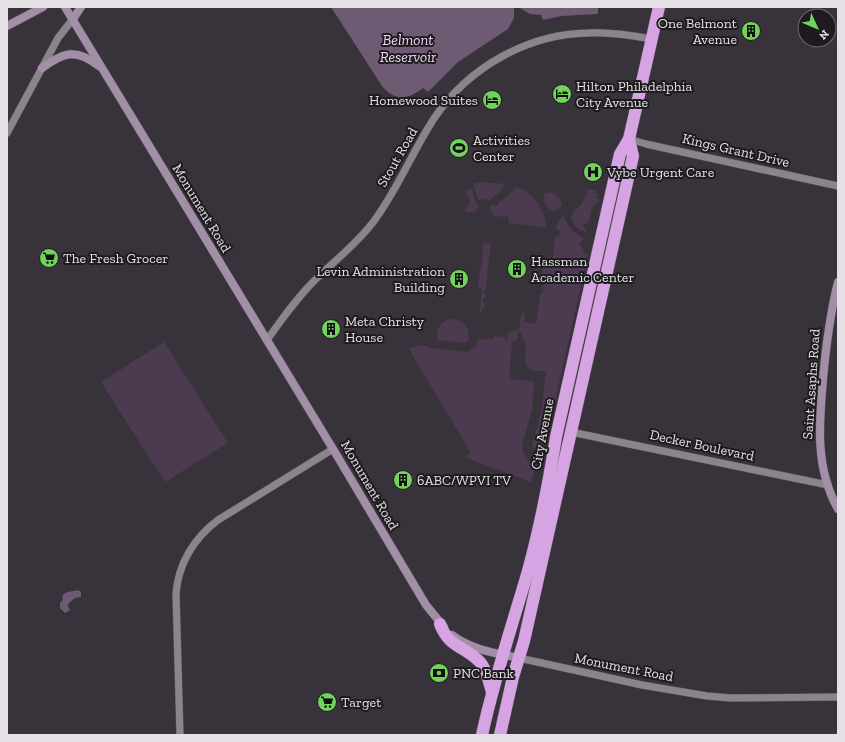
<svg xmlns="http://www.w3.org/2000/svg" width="845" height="742" viewBox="0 0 845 742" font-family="'Zilla Slab',serif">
<rect width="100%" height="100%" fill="#38323a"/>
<!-- green -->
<g fill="#4c3b50">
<path d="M 483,182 L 505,184 L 502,190 L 490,200 L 484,199 L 478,200 L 473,184 Z"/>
<path d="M 516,187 C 532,191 546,210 546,226 L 542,228 L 531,225 L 509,224 L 508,217 L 493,216 L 492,212 L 489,208 L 492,205 L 495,208 L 494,206 L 499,205 L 499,202 C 504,198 514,192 516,187 Z"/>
<path d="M 472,188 L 476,203 L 479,207 L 476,210 L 476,213 L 464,211 L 470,202 L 469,198 L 465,192 Z"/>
<path d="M 588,189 L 596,191 L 595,193 L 597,194 L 596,198 L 599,199 L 598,203 L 592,207 L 589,221 L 583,225 L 586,230 L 586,232 C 578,230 573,225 571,217 L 573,212 L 582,204 Z"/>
<path d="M 546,193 C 554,191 561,197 562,205 L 558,210 L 553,211 L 547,207 L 543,201 L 544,195 Z"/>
<path d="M 563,216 L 572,231 L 584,238 L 579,243 L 583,249 L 582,253 L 588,254 L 543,455 L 542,454 L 543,449 L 537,446 L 533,449 L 532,446 L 541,413 L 546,371 L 534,371 L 526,366 L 525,354 L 526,343 L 522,338 L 522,334 L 520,331 L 518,331 L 517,340 L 512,342 L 509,379 L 532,381 L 534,383 L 532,410 L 522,446 L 524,454 L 532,464 L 536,466 L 531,482 L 466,458 L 466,456 L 471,453 L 409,349 L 393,352 L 422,345 L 431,348 L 468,352 L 476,346 L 478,339 L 486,340 L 487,338 L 494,339 L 494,336 L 505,337 L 505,340 L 512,340 L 507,339 L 508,333 L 510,331 L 519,330 L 521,315 L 523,315 L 523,313 L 525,313 L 524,322 L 536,324 L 540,294 L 543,293 L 542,286 L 544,285 L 547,275 L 542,273 L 543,263 L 552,264 L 555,237 L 559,237 L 560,231 L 556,230 L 557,223 Z"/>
<path d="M 483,243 L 491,244 L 488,267 L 486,290 L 482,292 L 486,295 L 486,297 L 482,299 L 485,305 L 485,307 L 482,307 L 482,312 L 480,312 L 482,289 L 478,288 L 481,266 L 482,266 Z"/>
<path d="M 455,319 C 466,322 471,330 468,341 L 465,343 L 438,340 C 433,329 444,318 455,319 Z"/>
<path d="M 164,342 L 228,443 L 165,482 L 101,382 Z"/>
</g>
<!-- water -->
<g fill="#6f5a74">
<path d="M 331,7 L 514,7 L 514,18 L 508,29 L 458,62 L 428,92 L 423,88 C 409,99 395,102 382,86 Z"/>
<path d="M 518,7 L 613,7 L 598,8 L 598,14 L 561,16 L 543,20 L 541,15 L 530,14 Z"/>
<path d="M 78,590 L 81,592 L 81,597 L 75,598 L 69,603 L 68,606 L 70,610 L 65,613 L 60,608 L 60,603 L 63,600 L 62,597 C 64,591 71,592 78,590 Z"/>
</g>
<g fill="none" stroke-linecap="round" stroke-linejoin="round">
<defs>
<g id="street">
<path d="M 7,133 L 58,38 L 73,19"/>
<path d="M 629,139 L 646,144 L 838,186"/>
<path d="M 267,340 C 282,319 296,299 314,281 C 334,261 357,244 374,221 C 398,189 413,150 435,117 C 469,67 528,34 588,33 C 610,32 630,35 651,39"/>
<path d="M 571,432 L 828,485"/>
<path d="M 519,658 L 642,685 L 707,696 L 731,698 L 838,697"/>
<path d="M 180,735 L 176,594 C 178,564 194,538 218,520 L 333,449"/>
</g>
<g id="secondary">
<path d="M 65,7 L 333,449 L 426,605 L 444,627"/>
<path d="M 73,19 L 81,7"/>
<path d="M 7,26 L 43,7"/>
<path d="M 42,68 C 64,52 76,48 99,66"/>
<path d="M 838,282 C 830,314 826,346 823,379 C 819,424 815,468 838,509"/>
<path d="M 452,635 C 472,650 495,653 519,658"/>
</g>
<g id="highway">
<path d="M 440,624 C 449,648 465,646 480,662 C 487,670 489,682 492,692"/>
<path d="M 482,735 C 494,679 512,626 528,571 C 540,527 549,481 556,437 L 620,154 L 629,139 L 659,7"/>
<path d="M 500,735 L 513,677 L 524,641 L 633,156 L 629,139"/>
</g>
</defs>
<!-- street casing -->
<use href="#street" stroke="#565158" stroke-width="8"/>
<!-- secondary casing -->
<use href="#secondary" stroke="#565158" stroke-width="9"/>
<!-- highway casing -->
<use href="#highway" stroke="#565158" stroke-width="13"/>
<!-- street -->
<use href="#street" stroke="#8b848d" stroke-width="7"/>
<!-- secondary -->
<use href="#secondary" stroke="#a28ea6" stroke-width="8"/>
<!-- highway -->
<use href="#highway" stroke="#d6a4e2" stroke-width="12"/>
</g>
<!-- icons -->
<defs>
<symbol id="building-disc" viewBox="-11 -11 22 22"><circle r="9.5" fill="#73d25c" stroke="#1e1b1e"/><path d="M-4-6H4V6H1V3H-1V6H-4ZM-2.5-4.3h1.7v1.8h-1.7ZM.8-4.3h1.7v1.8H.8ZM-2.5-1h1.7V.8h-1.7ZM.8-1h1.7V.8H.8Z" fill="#111"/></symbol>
<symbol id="hotel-disc" viewBox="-11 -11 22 22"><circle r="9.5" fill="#73d25c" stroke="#1e1b1e"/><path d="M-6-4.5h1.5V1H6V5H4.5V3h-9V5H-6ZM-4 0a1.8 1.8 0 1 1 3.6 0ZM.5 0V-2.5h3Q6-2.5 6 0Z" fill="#111"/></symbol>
<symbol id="stadium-disc" viewBox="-11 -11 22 22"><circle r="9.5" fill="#73d25c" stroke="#1e1b1e"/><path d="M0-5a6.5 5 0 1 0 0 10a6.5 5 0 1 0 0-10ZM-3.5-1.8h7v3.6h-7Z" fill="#111"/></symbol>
<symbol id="hospital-disc" viewBox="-11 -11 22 22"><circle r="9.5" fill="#73d25c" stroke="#1e1b1e"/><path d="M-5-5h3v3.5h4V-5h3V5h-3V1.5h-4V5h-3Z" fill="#111"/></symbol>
<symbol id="supermarket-disc" viewBox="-11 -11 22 22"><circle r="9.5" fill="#73d25c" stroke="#1e1b1e"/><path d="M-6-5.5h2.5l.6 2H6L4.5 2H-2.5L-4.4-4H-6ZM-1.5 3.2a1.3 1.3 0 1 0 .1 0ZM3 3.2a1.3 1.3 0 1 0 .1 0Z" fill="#111"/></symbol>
<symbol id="bank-disc" viewBox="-11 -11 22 22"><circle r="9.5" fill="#73d25c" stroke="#1e1b1e"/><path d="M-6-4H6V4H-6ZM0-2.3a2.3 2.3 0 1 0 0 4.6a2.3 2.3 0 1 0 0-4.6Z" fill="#111"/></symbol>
</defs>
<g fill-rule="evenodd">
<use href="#building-disc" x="740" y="20" width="22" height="22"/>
<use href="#hotel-disc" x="551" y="83" width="22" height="22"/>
<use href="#hotel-disc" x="481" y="89" width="22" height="22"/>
<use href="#stadium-disc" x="448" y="137" width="22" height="22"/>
<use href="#hospital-disc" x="582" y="161" width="22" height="22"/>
<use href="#supermarket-disc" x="38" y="247" width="22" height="22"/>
<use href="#building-disc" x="506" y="258" width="22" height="22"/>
<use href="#building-disc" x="448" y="268" width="22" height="22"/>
<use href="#building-disc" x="320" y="318" width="22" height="22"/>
<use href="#building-disc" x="392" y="469" width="22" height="22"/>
<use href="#bank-disc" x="428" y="662" width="22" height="22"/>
<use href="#supermarket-disc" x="316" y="691" width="22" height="22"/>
</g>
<g text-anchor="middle" stroke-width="4" stroke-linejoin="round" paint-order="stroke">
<!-- poi labels -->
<g font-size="14" fill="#e4e0e5" stroke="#1e1b1e" text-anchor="start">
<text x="737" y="28" text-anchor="end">One Belmont<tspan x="737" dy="16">Avenue</tspan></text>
<text x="576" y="91">Hilton Philadelphia<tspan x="576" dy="16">City Avenue</tspan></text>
<text x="478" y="105" text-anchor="end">Homewood Suites</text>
<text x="473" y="145">Activities<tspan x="473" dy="16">Center</tspan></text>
<text x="607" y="177">Vybe Urgent Care</text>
<text x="63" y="263">The Fresh Grocer</text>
<text x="531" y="266">Hassman<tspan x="531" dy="16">Academic Center</tspan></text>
<text x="445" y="276" text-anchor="end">Levin Administration<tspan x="445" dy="16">Building</tspan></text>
<text x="345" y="326">Meta Christy<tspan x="345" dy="16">House</tspan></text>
<text x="417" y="485">6ABC/WPVI TV</text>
<text x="453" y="678">PNC Bank</text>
<text x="341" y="707">Target</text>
</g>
<!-- street labels -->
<g font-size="14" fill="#e4e0e5" stroke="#1e1b1e">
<text transform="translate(736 150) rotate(13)" y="5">Kings Grant Drive</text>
<text transform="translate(397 157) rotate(-60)" y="5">Stout Road</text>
<text transform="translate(202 208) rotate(59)" y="5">Monument Road</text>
<text transform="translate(811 384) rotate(-86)" y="5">Saint Asaphs Road</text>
<text transform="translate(542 434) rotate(-79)" y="5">City Avenue</text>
<text transform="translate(702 445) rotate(12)" y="5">Decker Boulevard</text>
<text transform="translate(370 485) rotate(60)" y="5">Monument Road</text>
<text transform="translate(624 667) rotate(11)" y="5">Monument Road</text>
</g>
<!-- water labels -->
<g font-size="15" font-style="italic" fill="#f3d3fb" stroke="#1e1b1e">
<text x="408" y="45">Belmont<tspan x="408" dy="17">Reservoir</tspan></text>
</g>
</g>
<!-- border -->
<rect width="845" height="742" fill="none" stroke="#e4e0e5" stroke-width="16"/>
<!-- north arrow -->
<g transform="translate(817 28) rotate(134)"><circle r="19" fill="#1e1b1e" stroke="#6d6a6e"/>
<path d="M0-3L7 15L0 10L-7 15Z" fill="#73d25c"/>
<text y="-6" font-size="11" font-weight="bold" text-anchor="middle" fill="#e4e0e5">N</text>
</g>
</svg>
